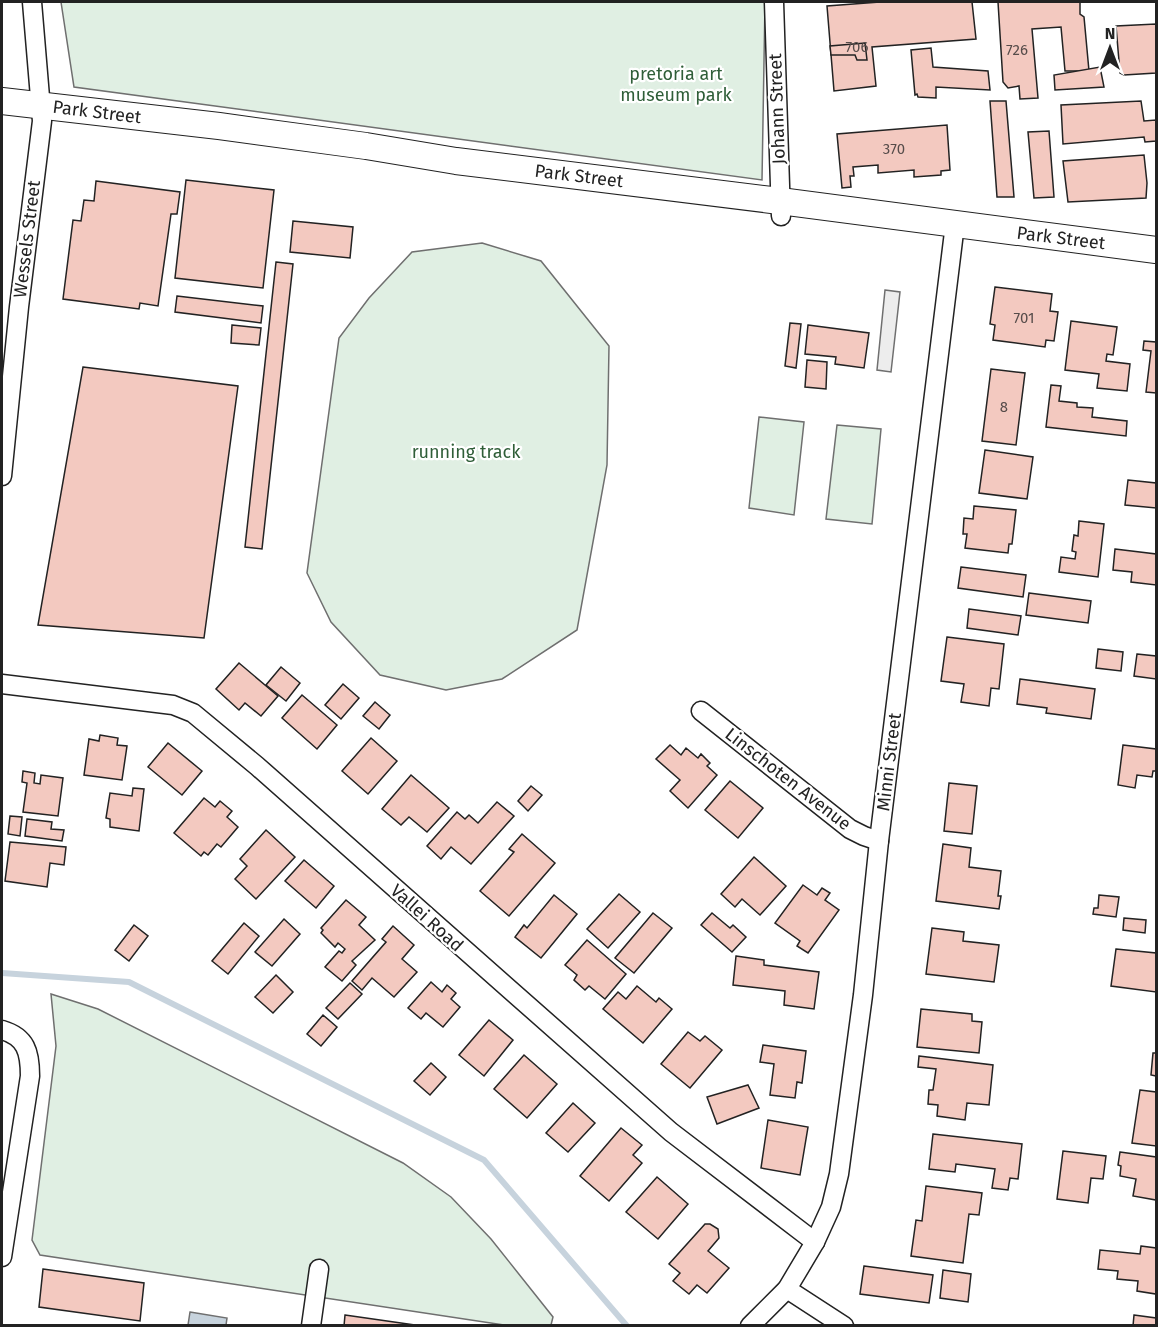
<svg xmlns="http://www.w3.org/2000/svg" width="1158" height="1327" viewBox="0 0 1158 1327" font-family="'Fira Sans',sans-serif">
<rect width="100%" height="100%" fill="#fff"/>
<!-- green -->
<g fill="#e0efe3" stroke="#6f6f6f" stroke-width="1.5">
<path d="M 61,2 L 765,2 L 762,180 L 74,87 Z"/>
<path d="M 482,243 L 541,261 L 609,346 L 607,465 L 577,630 L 502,679 L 446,690 L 380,675 L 331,622 L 307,573 L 339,338 L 369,298 L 412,252 Z"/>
<path d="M 759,417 L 804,422 L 794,515 L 749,508 Z"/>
<path d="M 837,425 L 881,429 L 872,524 L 826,519 Z"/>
<path d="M 51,994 L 98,1009 L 403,1163 L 451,1197 L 491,1239 L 553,1317 L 551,1325 L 504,1325 L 40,1255 L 32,1240 L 56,1046 Z"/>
</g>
<!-- parking -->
<path fill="#ededed" stroke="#6f6f6f" stroke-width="1.5" d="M 885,290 L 900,292 L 891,372 L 877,370 Z"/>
<!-- water -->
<path fill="#c7d3dd" stroke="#6f6f6f" stroke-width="1.5" d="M 190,1312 L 227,1318 L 226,1325 L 188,1325 Z"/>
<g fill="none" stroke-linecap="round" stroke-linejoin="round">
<!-- stream -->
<path stroke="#c7d3dd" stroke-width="6" d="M 2,973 L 129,982 L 484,1160 L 627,1326"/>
</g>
<!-- building -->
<g fill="#f3c9c0" stroke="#222" stroke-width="1.5">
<path d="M 880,2 L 972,2 L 976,39 L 872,47 L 876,86 L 834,91 L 827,6 Z"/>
<path d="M 998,2 L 1080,2 L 1080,14 L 1084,17 L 1089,71 L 1065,71 L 1061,27 L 1032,29 L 1038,98 L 1020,99 L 1019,86 L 1008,88 L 1003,82 Z"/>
<path d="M 1156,24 L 1156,73 L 1124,75 L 1120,73 L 1116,26 Z"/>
<path d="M 865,43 L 867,60 L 857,60 L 855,55 L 831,55 L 830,46 Z"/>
<path d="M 931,48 L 933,67 L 988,71 L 990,90 L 936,87 L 936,98 L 918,97 L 917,94 L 915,95 L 911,50 Z"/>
<path d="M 1100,67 L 1104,87 L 1055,90 L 1054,75 Z"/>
<path d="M 990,101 L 1006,101 L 1014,197 L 997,197 Z"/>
<path d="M 1141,101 L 1144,121 L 1156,120 L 1156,141 L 1145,142 L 1144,137 L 1063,144 L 1061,105 Z"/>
<path d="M 947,125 L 950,170 L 941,171 L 941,175 L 914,177 L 914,170 L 878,173 L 878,165 L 853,167 L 854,176 L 850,176 L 851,187 L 842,188 L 837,134 Z"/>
<path d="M 1049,131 L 1054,197 L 1034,198 L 1028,132 Z"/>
<path d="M 1144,155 L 1147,183 L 1146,198 L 1068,202 L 1063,161 Z"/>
<path d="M 186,180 L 274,190 L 263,288 L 175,278 Z"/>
<path d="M 96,181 L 180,192 L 177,214 L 171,214 L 158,306 L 140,303 L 139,309 L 63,299 L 73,220 L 81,221 L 84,200 L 94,201 Z"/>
<path d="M 293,221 L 353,227 L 350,258 L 290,252 Z"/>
<path d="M 276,262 L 293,264 L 262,549 L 245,547 Z"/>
<path d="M 995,287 L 1052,294 L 1050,311 L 1058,312 L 1054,341 L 1046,340 L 1045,347 L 993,340 L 995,325 L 990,324 Z"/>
<path d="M 177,296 L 263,306 L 261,323 L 175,312 Z"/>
<path d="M 1071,321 L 1117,327 L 1113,355 L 1107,354 L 1106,361 L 1130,364 L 1127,391 L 1097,388 L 1099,374 L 1065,370 Z"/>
<path d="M 790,323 L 801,324 L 796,368 L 785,366 Z"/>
<path d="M 232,325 L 261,328 L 259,345 L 231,343 Z"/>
<path d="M 808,325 L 869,333 L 864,368 L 835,364 L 836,357 L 805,354 Z"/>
<path d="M 1144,341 L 1156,342 L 1156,393 L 1146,392 L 1151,351 L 1143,350 Z"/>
<path d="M 807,360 L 827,362 L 826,389 L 805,387 Z"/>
<path d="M 83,367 L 238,386 L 204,638 L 38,625 Z"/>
<path d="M 991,369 L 1025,373 L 1016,445 L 982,441 Z"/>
<path d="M 1051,385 L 1061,386 L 1059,401 L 1077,403 L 1077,407 L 1093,408 L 1092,417 L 1127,421 L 1126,436 L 1046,427 Z"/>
<path d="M 985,450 L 1033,457 L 1027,499 L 979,493 Z"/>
<path d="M 1128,480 L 1156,483 L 1156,508 L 1125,505 Z"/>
<path d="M 974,506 L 1016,510 L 1012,544 L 1009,544 L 1008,553 L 965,548 L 967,534 L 963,534 L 964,518 L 973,519 Z"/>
<path d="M 1079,521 L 1104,524 L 1098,577 L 1059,572 L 1061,557 L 1075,559 L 1076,552 L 1072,551 L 1074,535 L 1078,536 Z"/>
<path d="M 1115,549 L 1156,554 L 1156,585 L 1131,582 L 1132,572 L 1113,570 Z"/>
<path d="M 961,567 L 1026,575 L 1023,597 L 958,588 Z"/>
<path d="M 1029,593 L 1091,601 L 1088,623 L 1026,615 Z"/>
<path d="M 969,609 L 1021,616 L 1018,635 L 967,628 Z"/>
<path d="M 947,637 L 1004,644 L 999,689 L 991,688 L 989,706 L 961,702 L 964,684 L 941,681 Z"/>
<path d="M 1098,649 L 1123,652 L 1121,671 L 1096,668 Z"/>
<path d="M 1137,654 L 1156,656 L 1156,679 L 1134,676 Z"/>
<path d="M 239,663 L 278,696 L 261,716 L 245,703 L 239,710 L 216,689 Z"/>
<path d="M 281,667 L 300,683 L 286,701 L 266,685 Z"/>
<path d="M 1020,679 L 1095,689 L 1091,719 L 1046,713 L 1047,708 L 1017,704 Z"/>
<path d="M 343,684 L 359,698 L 341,719 L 325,705 Z"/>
<path d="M 302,695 L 337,725 L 317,749 L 282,718 Z"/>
<path d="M 375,702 L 390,715 L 379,729 L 363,716 Z"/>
<path d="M 100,735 L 118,738 L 117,745 L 127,746 L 122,780 L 84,775 L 89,739 L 99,741 Z"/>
<path d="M 371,738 L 397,761 L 368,794 L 342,771 Z"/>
<path d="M 168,743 L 202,771 L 182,795 L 148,767 Z"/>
<path d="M 670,745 L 681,755 L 686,748 L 698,758 L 701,754 L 710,763 L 707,766 L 717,775 L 688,808 L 670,791 L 680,780 L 656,759 Z"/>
<path d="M 1123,745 L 1156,749 L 1156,771 L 1153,771 L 1152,777 L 1137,775 L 1135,788 L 1118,785 Z"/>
<path d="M 23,771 L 35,773 L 34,783 L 40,784 L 41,775 L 63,778 L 58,816 L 23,812 L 27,783 L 22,782 Z"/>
<path d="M 411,775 L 449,808 L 427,832 L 409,817 L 401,825 L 382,809 Z"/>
<path d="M 730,781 L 763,808 L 738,838 L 705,810 Z"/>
<path d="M 949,783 L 977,786 L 972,834 L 944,831 Z"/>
<path d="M 531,786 L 542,795 L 528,811 L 518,801 Z"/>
<path d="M 133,788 L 144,789 L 139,831 L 110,827 L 110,819 L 106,818 L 110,793 L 132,796 Z"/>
<path d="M 204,798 L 215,807 L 220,801 L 232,811 L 227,817 L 238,827 L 221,847 L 217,844 L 208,855 L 204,852 L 201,856 L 174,833 Z"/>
<path d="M 497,802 L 514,816 L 471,864 L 451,847 L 441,859 L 427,846 L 457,812 L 465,819 L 469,815 L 478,823 Z"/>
<path d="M 10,816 L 22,817 L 20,836 L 8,834 Z"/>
<path d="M 27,819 L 52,822 L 51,829 L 64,830 L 62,841 L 25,836 Z"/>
<path d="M 266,830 L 295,857 L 256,899 L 235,879 L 247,866 L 240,859 Z"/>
<path d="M 522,834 L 555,863 L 509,916 L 480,891 L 514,852 L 509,849 Z"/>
<path d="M 10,842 L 66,847 L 64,865 L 50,863 L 47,887 L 5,881 Z"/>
<path d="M 943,844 L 971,848 L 969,867 L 1001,871 L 998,896 L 1001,896 L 999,909 L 936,901 Z"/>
<path d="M 754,857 L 786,886 L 760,915 L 742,899 L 735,907 L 721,894 Z"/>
<path d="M 304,860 L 334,886 L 316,908 L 285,881 Z"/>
<path d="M 803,885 L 817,895 L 822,888 L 830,893 L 825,900 L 839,910 L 808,953 L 797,946 L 800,941 L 775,923 Z"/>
<path d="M 619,894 L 640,912 L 608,948 L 587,929 Z"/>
<path d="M 554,895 L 577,914 L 541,958 L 515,937 L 524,925 L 527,928 Z"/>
<path d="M 1099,895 L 1119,897 L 1116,917 L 1093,914 L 1094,908 L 1098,908 Z"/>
<path d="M 346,900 L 366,917 L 359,925 L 375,940 L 352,961 L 356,965 L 342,981 L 325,967 L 339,951 L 342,953 L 345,949 L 338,943 L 335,947 L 321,933 L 323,930 L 321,928 Z"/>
<path d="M 653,913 L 672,928 L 634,973 L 615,958 Z"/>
<path d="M 712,913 L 730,928 L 733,925 L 746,937 L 732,952 L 701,925 Z"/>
<path d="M 1124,918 L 1146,920 L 1145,933 L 1123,930 Z"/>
<path d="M 284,919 L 300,934 L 272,966 L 255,952 Z"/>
<path d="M 244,923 L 259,936 L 228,974 L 212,961 Z"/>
<path d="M 134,925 L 148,936 L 129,961 L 115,950 Z"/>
<path d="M 393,926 L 414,945 L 402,959 L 417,972 L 394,997 L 372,978 L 362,990 L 352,981 L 386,942 L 382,939 Z"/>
<path d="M 932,928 L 964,932 L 963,941 L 999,945 L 994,982 L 926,974 Z"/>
<path d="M 587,940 L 626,974 L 605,999 L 589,986 L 585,990 L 574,980 L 577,975 L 565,965 Z"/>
<path d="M 1116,949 L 1156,953 L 1156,992 L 1111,986 Z"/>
<path d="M 736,956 L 764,960 L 764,965 L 819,972 L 814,1009 L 784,1005 L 785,991 L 733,985 Z"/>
<path d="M 276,975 L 293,992 L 273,1013 L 255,997 Z"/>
<path d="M 431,982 L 442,992 L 447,985 L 456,993 L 451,999 L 460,1007 L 443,1027 L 426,1013 L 421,1019 L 408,1008 Z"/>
<path d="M 350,983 L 362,994 L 338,1019 L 326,1008 Z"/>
<path d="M 637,986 L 656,1002 L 659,998 L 672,1009 L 643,1043 L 603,1009 L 618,992 L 626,999 Z"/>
<path d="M 921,1009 L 972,1014 L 972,1021 L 982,1022 L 979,1053 L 917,1047 Z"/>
<path d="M 323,1015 L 337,1027 L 321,1046 L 307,1034 Z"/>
<path d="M 489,1020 L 513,1040 L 484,1076 L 459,1055 Z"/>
<path d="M 688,1032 L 700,1041 L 705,1036 L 722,1050 L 690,1088 L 661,1064 Z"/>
<path d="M 763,1045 L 806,1051 L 802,1083 L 797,1082 L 795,1098 L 770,1095 L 774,1064 L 760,1062 Z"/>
<path d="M 1153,1053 L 1156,1053 L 1156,1076 L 1151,1075 Z"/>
<path d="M 524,1055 L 557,1084 L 527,1118 L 494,1089 Z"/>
<path d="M 919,1056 L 993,1065 L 989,1105 L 967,1103 L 965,1120 L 937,1116 L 938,1105 L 928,1104 L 929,1090 L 933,1090 L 936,1069 L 918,1067 Z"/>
<path d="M 431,1063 L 446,1077 L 430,1095 L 414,1081 Z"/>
<path d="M 748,1085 L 759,1108 L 717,1124 L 707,1097 Z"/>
<path d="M 1140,1090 L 1156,1092 L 1156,1146 L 1132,1143 Z"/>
<path d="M 573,1103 L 595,1123 L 568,1152 L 546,1133 Z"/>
<path d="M 768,1120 L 808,1127 L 800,1175 L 761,1168 Z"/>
<path d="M 621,1128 L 642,1145 L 633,1155 L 642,1163 L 609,1201 L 580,1176 Z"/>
<path d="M 933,1134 L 1022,1144 L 1018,1179 L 1010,1178 L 1008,1190 L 992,1188 L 995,1169 L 956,1164 L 955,1172 L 929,1169 Z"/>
<path d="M 1063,1151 L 1106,1156 L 1103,1179 L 1091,1178 L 1088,1203 L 1057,1199 Z"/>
<path d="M 1120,1152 L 1156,1157 L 1156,1200 L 1133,1196 L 1136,1179 L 1120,1176 L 1121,1166 L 1118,1165 Z"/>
<path d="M 657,1177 L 688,1204 L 658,1239 L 626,1212 Z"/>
<path d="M 926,1186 L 982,1193 L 979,1215 L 969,1214 L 963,1263 L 911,1256 L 916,1220 L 922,1221 Z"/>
<path d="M 705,1224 L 710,1224 L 718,1229 L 719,1238 L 708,1251 L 729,1268 L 707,1293 L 697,1285 L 689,1294 L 673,1281 L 680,1273 L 669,1264 Z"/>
<path d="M 1141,1246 L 1156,1248 L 1156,1294 L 1137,1291 L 1138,1281 L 1117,1279 L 1118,1271 L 1098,1269 L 1100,1250 L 1140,1254 Z"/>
<path d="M 864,1266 L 933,1275 L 929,1303 L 860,1294 Z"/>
<path d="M 43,1269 L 144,1283 L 140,1321 L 39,1307 Z"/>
<path d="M 943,1270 L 971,1274 L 968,1302 L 940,1298 Z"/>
<path d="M 345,1315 L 422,1326 L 344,1326 Z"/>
<path d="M 1134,1315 L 1156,1318 L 1156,1326 L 1133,1326 Z"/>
</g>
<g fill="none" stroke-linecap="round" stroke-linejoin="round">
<defs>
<g id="street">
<path d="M 774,2 L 781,216"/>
<path d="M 2,476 L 19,307 L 42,121 L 32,2"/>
<path d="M 2,684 L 173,705 L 193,713 L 257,766 L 671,1132 L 815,1242"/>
<path d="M 701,711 L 850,829 L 864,836 L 879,841"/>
<path d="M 2,1030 C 26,1037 30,1052 30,1076 L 2,1257"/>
<path d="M 787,1289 L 844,1326"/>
<path d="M 311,1326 L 319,1269"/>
<path d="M 750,1326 L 787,1289 L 815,1242 L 831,1207 L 839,1174 L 863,995 L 879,841 L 955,224"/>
</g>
<path id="secondary" d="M 2,101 L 219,126 L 366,146 L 456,161 L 780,201 L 1156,250"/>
</defs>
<!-- street casing -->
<use href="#street" stroke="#222" stroke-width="21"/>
<!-- secondary casing -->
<use href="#secondary" stroke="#222" stroke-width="28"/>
<!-- street -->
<use href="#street" stroke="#fff" stroke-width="18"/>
<!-- secondary -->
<use href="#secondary" stroke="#fff" stroke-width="26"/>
</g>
<g text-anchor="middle" stroke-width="4.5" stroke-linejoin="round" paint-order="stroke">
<!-- number labels -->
<g font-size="15" fill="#564c4a">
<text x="857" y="52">706</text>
<text x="1017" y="55">726</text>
<text x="894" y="154">370</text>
<text x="1024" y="323">701</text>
<text x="1004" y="412">8</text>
</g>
<!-- park labels -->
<g font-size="18" fill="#2f5e38" stroke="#fff">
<text x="676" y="80">pretoria art<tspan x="676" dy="21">museum park</tspan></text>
<text x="466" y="458">running track</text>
</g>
<!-- street labels -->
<g font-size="18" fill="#222" stroke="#fff">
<text transform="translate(777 109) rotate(-92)" y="6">Johann Street</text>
<text transform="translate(97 112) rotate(7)" y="6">Park Street</text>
<text transform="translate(579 176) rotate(7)" y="6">Park Street</text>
<text transform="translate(1061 238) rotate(7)" y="6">Park Street</text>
<text transform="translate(27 239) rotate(-83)" y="6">Wessels Street</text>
<text transform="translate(889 762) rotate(-83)" y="6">Minni Street</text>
<text transform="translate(788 779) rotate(38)" y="6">Linschoten Avenue</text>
<text transform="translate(427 918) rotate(42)" y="6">Vallei Road</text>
</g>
</g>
<!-- border -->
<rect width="1158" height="1327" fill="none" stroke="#222222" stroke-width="6"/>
<!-- north arrow -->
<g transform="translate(1110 48)" stroke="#ffffff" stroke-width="4.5" paint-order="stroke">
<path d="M0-4.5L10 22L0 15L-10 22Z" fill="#222222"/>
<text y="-9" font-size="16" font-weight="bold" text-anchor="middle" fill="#222222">N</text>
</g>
</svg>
